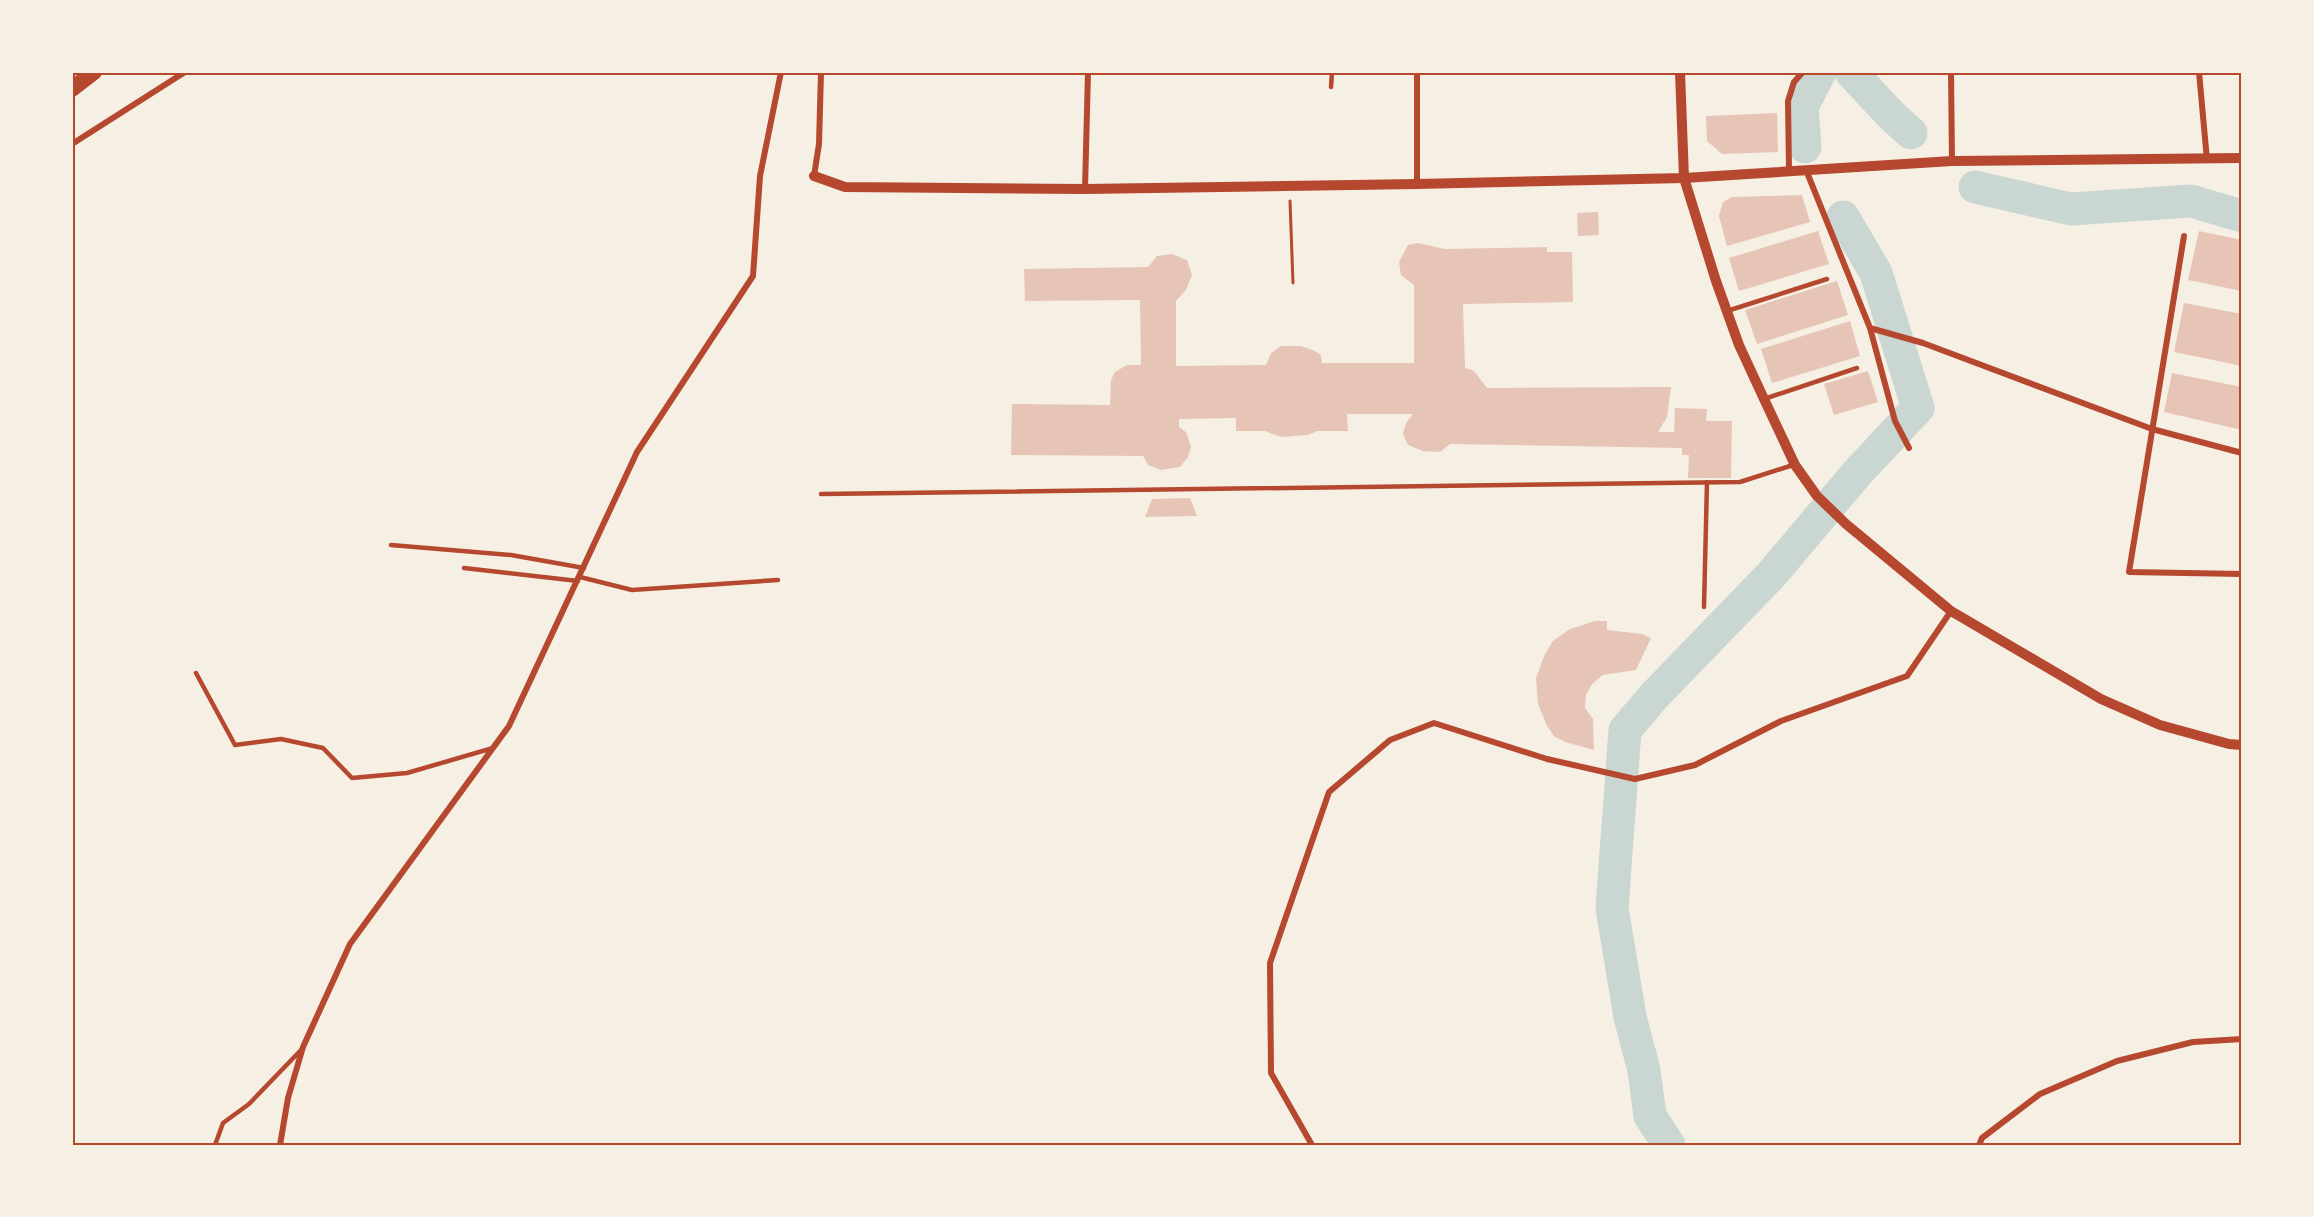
<svg xmlns="http://www.w3.org/2000/svg" width="2314" height="1217" viewBox="0 0 2314 1217" font-family="'Noto Sans',sans-serif">
<rect width="100%" height="100%" fill="#f6efe4"/>
<g fill="none" stroke-linecap="round" stroke-linejoin="round">
<!-- river -->
<g stroke="#c9d6d2" stroke-width="33">
<path d="M 1851,72 L 1892,116 L 1911,133"/>
<path d="M 1805,147 L 1802,107 L 1820,72"/>
<path d="M 1975,187 L 2071,209 L 2191,201 L 2242,216"/>
<path d="M 1669,1145 L 1650,1116 L 1644,1070 L 1630,1017 L 1612,908 L 1625,730 L 1654,696 L 1771,575 L 1858,472 L 1918,408 L 1876,273 L 1843,217"/>
</g>
</g>
<!-- building -->
<g fill="#e6c5b7">
<path d="M 1777,113 L 1778,152 L 1722,154 L 1707,141 L 1706,116 Z"/>
<path d="M 1802,195 L 1810,222 L 1727,246 L 1719,216 L 1723,202 L 1732,197 Z"/>
<path d="M 1598,212 L 1599,235 L 1578,236 L 1577,213 Z"/>
<path d="M 1818,231 L 1829,264 L 1739,291 L 1729,258 Z"/>
<path d="M 2199,231 L 2242,240 L 2242,291 L 2188,280 Z"/>
<path d="M 1418,243 L 1445,249 L 1547,247 L 1547,252 L 1572,252 L 1573,302 L 1463,304 L 1465,368 L 1474,371 L 1487,388 L 1671,387 L 1667,417 L 1658,432 L 1674,432 L 1675,408 L 1707,409 L 1706,421 L 1732,421 L 1731,478 L 1688,478 L 1689,455 L 1682,455 L 1682,448 L 1450,444 L 1440,452 L 1423,451 L 1408,445 L 1403,434 L 1406,423 L 1413,414 L 1347,414 L 1348,431 L 1317,431 L 1308,435 L 1281,437 L 1265,431 L 1236,431 L 1236,418 L 1179,419 L 1179,427 L 1186,432 L 1191,447 L 1188,457 L 1180,467 L 1161,470 L 1148,465 L 1143,456 L 1011,455 L 1012,404 L 1110,405 L 1111,380 L 1115,372 L 1127,365 L 1141,365 L 1140,300 L 1025,301 L 1024,269 L 1148,267 L 1157,256 L 1172,254 L 1187,260 L 1192,275 L 1186,290 L 1176,301 L 1176,366 L 1266,365 L 1271,353 L 1281,346 L 1301,346 L 1315,351 L 1321,355 L 1322,363 L 1414,363 L 1414,285 L 1401,275 L 1399,262 L 1408,245 Z"/>
<path d="M 1837,281 L 1848,315 L 1757,344 L 1745,310 Z"/>
<path d="M 2184,303 L 2242,314 L 2242,366 L 2174,352 Z"/>
<path d="M 1850,321 L 1860,356 L 1772,383 L 1761,349 Z"/>
<path d="M 1868,371 L 1878,402 L 1834,415 L 1824,384 Z"/>
<path d="M 2172,373 L 2242,387 L 2242,430 L 2164,412 Z"/>
<path d="M 1190,498 L 1197,516 L 1145,517 L 1152,499 Z"/>
<path d="M 1595,621 L 1607,621 L 1607,630 L 1642,634 L 1651,638 L 1636,670 L 1603,675 L 1592,684 L 1586,695 L 1585,708 L 1593,719 L 1594,750 L 1565,742 L 1554,736 L 1547,726 L 1538,704 L 1536,678 L 1545,654 L 1553,641 L 1570,629 Z"/>
</g>
<g fill="none" stroke-linecap="round" stroke-linejoin="round">
<!-- path -->
<path stroke="#b5482f" stroke-width="3" d="M 1290,201 L 1293,283"/>
<!-- service -->
<g stroke="#b5482f" stroke-width="4.5">
<path d="M 1331,87 L 1332,72"/>
<path d="M 1727,311 L 1827,279"/>
<path d="M 1764,399 L 1857,368"/>
<path d="M 821,494 L 1740,482 L 1793,465"/>
<path d="M 391,545 L 511,555 L 584,568"/>
<path d="M 464,568 L 578,581"/>
<path d="M 580,577 L 632,590 L 778,580"/>
<path d="M 1704,607 L 1707,482"/>
<path d="M 196,673 L 235,745 L 281,739 L 323,748 L 352,778 L 407,773 L 493,748"/>
<path d="M 72,1144 L 72,1145"/>
<path d="M 215,1145 L 223,1123 L 249,1104 L 302,1049"/>
</g>
<!-- minor -->
<g stroke="#b5482f" stroke-width="6">
<path d="M 1951,72 L 1952,161"/>
<path d="M 2199,72 L 2207,160"/>
<path d="M 72,144 L 185,72"/>
<path d="M 1789,170 L 1788,101 L 1794,82 L 1803,72"/>
<path d="M 1806,170 L 1870,328 L 1895,421 L 1909,448"/>
<path d="M 814,176 L 819,144 L 821,72"/>
<path d="M 1417,184 L 1417,72"/>
<path d="M 1085,189 L 1088,72"/>
<path d="M 2184,236 L 2129,572 L 2242,574"/>
<path d="M 1870,328 L 1923,343 L 2152,429 L 2242,453"/>
<path d="M 280,1145 L 288,1098 L 303,1047 L 350,944 L 509,726 L 637,452 L 753,276 L 760,176 L 781,72"/>
<path d="M 1312,1145 L 1271,1073 L 1270,963 L 1329,792 L 1390,740 L 1434,723 L 1547,759 L 1635,779 L 1695,765 L 1781,721 L 1907,676 L 1951,611"/>
<path d="M 1979,1145 L 1982,1138 L 2040,1094 L 2117,1061 L 2193,1042 L 2242,1039"/>
</g>
<!-- tertiary -->
<g stroke="#b5482f" stroke-width="10">
<path d="M 1680,72 L 1684,178 L 1716,281 L 1739,345 L 1764,399 L 1795,465 L 1817,496 L 1846,524 L 1951,611 L 2101,699 L 2160,725 L 2229,744 L 2242,745"/>
<path d="M 814,176 L 845,187 L 1085,189 L 1417,184 L 1684,178 L 1952,161 L 2242,158"/>
</g>
<!-- motorway -->
<path stroke="#b5482f" stroke-width="16" d="M 72,89 L 94,72"/>
</g>
<!-- border -->
<rect width="2314" height="1217" fill="none" stroke="#f6efe4" stroke-width="147"/>
<rect x="74" y="74" width="2166" height="1070" fill="none" stroke="#b5482f" stroke-width="2"/>
</svg>
